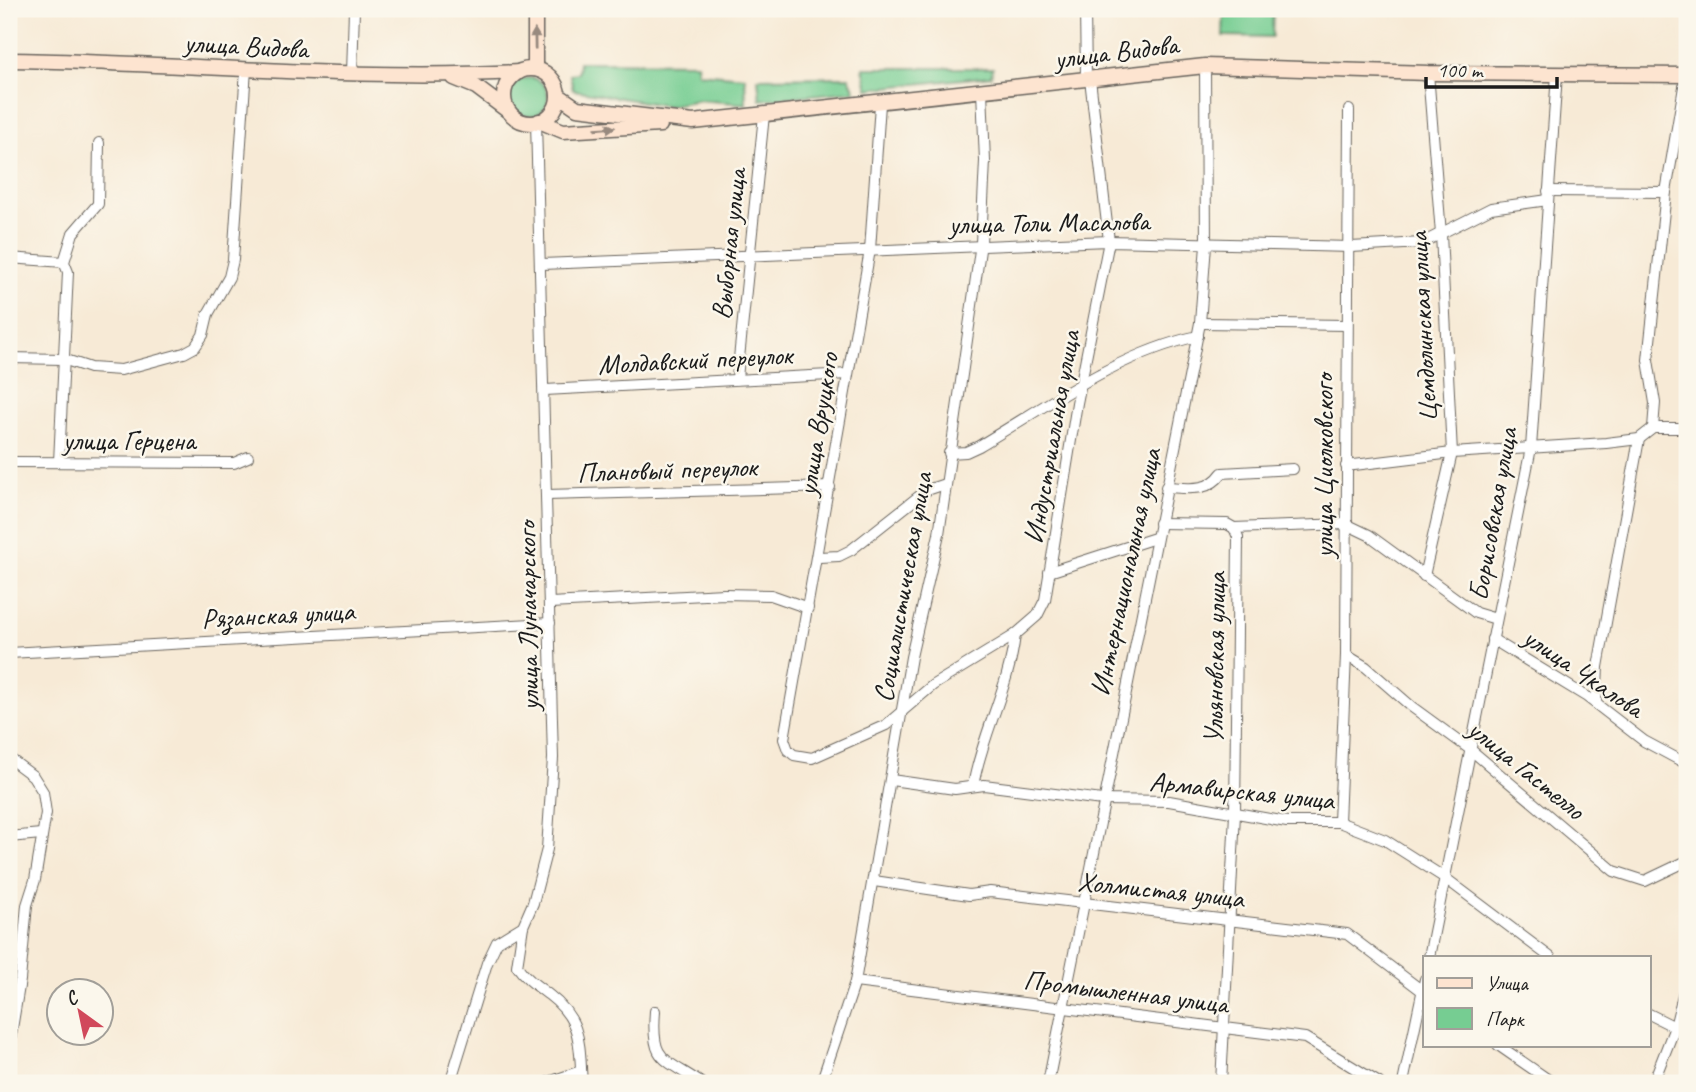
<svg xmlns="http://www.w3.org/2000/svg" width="1696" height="1092" viewBox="0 0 1696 1092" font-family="Caveat,sans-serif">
<rect width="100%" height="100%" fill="#fbf7ec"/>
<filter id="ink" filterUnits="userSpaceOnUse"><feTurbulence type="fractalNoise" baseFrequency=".0143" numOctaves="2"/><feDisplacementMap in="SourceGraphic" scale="14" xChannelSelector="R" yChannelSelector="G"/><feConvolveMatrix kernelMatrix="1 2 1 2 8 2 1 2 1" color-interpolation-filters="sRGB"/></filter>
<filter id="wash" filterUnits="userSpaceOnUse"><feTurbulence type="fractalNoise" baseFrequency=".00686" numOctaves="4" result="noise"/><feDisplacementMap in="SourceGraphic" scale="28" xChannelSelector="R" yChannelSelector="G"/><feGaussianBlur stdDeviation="1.57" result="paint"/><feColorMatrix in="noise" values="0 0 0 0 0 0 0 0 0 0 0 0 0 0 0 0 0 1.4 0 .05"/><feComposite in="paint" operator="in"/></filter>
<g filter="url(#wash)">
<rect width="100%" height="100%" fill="#f7ead6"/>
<!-- green -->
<g fill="#76cd92" stroke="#497457" stroke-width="2">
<path d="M 1224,9 L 1273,9 L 1272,37 L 1223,36 Z"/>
<path d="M 579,62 L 697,63 L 698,73 L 745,77 L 746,104 L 698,100 L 668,106 L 573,90 L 570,74 L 578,73 Z"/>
<path d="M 863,68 L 993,68 L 991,76 L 868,89 Z"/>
<path d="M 849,77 L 855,91 L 760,100 L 758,78 Z"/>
<circle cx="529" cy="97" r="19"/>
</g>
</g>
<g filter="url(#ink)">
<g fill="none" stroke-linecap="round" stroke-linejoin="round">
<defs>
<g id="street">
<path d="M 1085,9 L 1086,79"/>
<path d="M 352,74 L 354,9"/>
<path d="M 880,104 L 870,250 L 784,739 L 788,750 L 794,755 L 812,758 L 886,725 L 933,685 L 1015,635 L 1037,616 L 1045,600 L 1077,403 L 1109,241 L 1090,79"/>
<path d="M 1548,191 L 1666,192"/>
<path d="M 9,258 L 64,262"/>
<path d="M 542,264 L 1109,241 L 1351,247 L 1422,243 L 1491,208 L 1548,200"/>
<path d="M 1200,323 L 1346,325"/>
<path d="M 9,358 L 63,359 L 90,368 L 121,370 L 184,353 L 195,347 L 203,335 L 208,314 L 229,277 L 233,260 L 246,69"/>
<path d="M 737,378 L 764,115"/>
<path d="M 545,390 L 848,374"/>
<path d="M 1653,428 L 1655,403 L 1648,360 L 1666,192 L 1686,75"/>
<path d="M 949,453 L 966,452 L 979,446 C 1048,405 1119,353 1198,336"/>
<path d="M 9,462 L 234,463 L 248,457"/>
<path d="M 59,462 L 68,272 L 64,262 L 73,233 L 98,204 L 99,143"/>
<path d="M 1346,466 L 1452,453 L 1606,443 L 1639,439 L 1653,428 L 1687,428"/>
<path d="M 1166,487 C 1188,488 1208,493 1222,473 L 1293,469"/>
<path d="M 547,495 L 830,487"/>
<path d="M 1159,523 L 1227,524 L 1234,528 L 1346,524 L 1369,535 L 1476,613 L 1496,619"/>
<path d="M 819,557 L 839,556 L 851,550 L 927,490 L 945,484"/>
<path d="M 1049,572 L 1155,538"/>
<path d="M 1424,576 L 1452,453 L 1441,234 L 1428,73"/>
<path d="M 550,603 L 724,594 L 771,595 L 808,608"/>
<path d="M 1492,639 L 1587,697 L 1644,741 L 1687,764"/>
<path d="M 9,653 L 550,623"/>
<path d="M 1346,655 L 1366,667 L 1412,707 L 1471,750 L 1614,871 L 1645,881 L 1687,861"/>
<path d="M 1596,704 L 1598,667 L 1639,439"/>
<path d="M 9,758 L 33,776 L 43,792 L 46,813 L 35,880 L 27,905 L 20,980 L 9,1047"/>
<path d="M 891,780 L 955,789 L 984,785 L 1102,800 L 1169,801 L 1287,822 L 1339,822 L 1385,840 L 1445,878 L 1550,957"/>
<path d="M 973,786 C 982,734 1009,688 1015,635"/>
<path d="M 1339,822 L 1346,655 L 1349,110"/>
<path d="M 9,837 L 41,834"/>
<path d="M 874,881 L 969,895 L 990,892 L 1347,934 L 1425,993"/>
<path d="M 523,926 L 517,966 C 525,978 537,986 549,995 C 583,1021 579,1045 582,1083"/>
<path d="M 1429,957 L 1531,448 L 1557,74"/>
<path d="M 855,982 L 1305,1038 L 1379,1083"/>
<path d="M 655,1011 C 651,1061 662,1057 701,1083"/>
<path d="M 1649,1014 L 1675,1027"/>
<path d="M 1498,1045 L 1553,1083"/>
<path d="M 450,1083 L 487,963 L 497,942 L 523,926 L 533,903 L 547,849 L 553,758 L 536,122"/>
<path d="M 546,1083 L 581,1071"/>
<path d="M 821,1083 L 855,982 L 911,657 L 939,534 L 981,243 L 985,161 L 982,91"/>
<path d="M 1048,1083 L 1200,323 L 1206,245 L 1205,66"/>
<path d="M 1221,1083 L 1235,814 L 1238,537 L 1234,528"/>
<path d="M 1403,1083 L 1425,979"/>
<path d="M 1653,1083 L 1675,1027 L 1687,979"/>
</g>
<g id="secondary">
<path d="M 535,9 L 535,69"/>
<path d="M 9,60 C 179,62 349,81 519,72"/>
<circle cx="531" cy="96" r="27"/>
<path d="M 454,78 L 476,87 L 508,111"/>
<path d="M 558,95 L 577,108 L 693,122 L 1205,66 L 1428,73 L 1687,75"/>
<path d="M 539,121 L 563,131 L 660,125"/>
</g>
</defs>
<!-- street casing -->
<use href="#street" stroke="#69645d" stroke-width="12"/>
<!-- secondary casing -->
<use href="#secondary" stroke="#69645d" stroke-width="17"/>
<!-- street -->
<use href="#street" stroke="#fff" stroke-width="10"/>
<!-- secondary -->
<use href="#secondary" stroke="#fde4d0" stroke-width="14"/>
</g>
<!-- one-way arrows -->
<defs><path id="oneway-solid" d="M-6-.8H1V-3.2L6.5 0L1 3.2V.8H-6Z" transform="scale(1.75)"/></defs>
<g fill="#988a7f">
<use href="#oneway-solid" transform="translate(535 39) rotate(-91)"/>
<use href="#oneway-solid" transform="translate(605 128) rotate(-4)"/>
</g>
</g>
<g text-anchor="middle" stroke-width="5" stroke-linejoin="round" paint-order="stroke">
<!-- street labels -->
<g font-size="28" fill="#1c1c1c" stroke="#fbf7ec">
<text transform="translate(246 45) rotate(3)" y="10">улица Видова</text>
<text transform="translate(1116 51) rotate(-7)" y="10">улица Видова</text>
<text transform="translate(1049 222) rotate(-1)" y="10">улица Толи Масалова</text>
<text transform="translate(728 244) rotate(-84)" y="10">Выборная улица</text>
<text transform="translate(1422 327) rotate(-93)" y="10">Цемдолинская улица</text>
<text transform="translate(695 359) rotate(-3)" y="10">Молдавский переулок</text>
<text transform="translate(817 424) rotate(-81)" y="10">улица Вруцкого</text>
<text transform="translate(1051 437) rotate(-80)" y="10">Индустриальная улица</text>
<text x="129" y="450">улица Герцена</text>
<text transform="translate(1323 466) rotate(-90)" y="10">улица Циолковского</text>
<text transform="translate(667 469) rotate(-2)" y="10">Плановый переулок</text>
<text transform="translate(1492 514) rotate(-80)" y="10">Борисовская улица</text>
<text transform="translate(1125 572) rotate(-78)" y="10">Интернациональная улица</text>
<text transform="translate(902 587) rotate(-80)" y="10">Социалистическая улица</text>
<text transform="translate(278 614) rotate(-3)" y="10">Рязанская улица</text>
<text transform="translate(527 616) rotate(-91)" y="10">улица Луначарского</text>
<text transform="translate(1214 658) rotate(-89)" y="10">Ульяновская улица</text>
<text transform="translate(1584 672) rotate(34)" y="10">улица Чкалова</text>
<text transform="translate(1527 769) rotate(39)" y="10">улица Гастелло</text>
<text transform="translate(1242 790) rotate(6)" y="10">Армавирская улица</text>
<text transform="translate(1161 889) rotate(6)" y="10">Холмистая улица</text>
<text transform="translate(1126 991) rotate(7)" y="10">Промышленная улица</text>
</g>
</g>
<!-- margin -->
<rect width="1696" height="1092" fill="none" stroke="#fbf7ec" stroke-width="35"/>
<!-- legend -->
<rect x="1423" y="956" width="228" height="91" fill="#fbf7ec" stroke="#a29f99" stroke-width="2"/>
<rect x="1437" y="978" width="35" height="10" fill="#fde4d0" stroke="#a29f99" stroke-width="2"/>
<text x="1486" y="990" font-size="21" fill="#1c1c1c">Улица</text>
<rect x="1437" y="1008" width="35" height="21" fill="#76cd92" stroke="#a29f99" stroke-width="2"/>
<text x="1486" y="1026" font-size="21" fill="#1c1c1c">Парк</text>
<!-- north arrow -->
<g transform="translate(80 1012) rotate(327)"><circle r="33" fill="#fbf7ec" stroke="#a29f99" stroke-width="2"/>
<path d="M0-5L12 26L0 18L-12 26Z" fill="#d1495b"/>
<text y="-10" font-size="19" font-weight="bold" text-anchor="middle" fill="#1c1c1c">С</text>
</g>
<!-- scale -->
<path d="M1426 77v10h131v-10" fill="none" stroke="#1c1c1c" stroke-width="3.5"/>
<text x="1437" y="77" font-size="21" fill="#1c1c1c" stroke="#fbf7ec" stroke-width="5" paint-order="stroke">100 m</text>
</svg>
